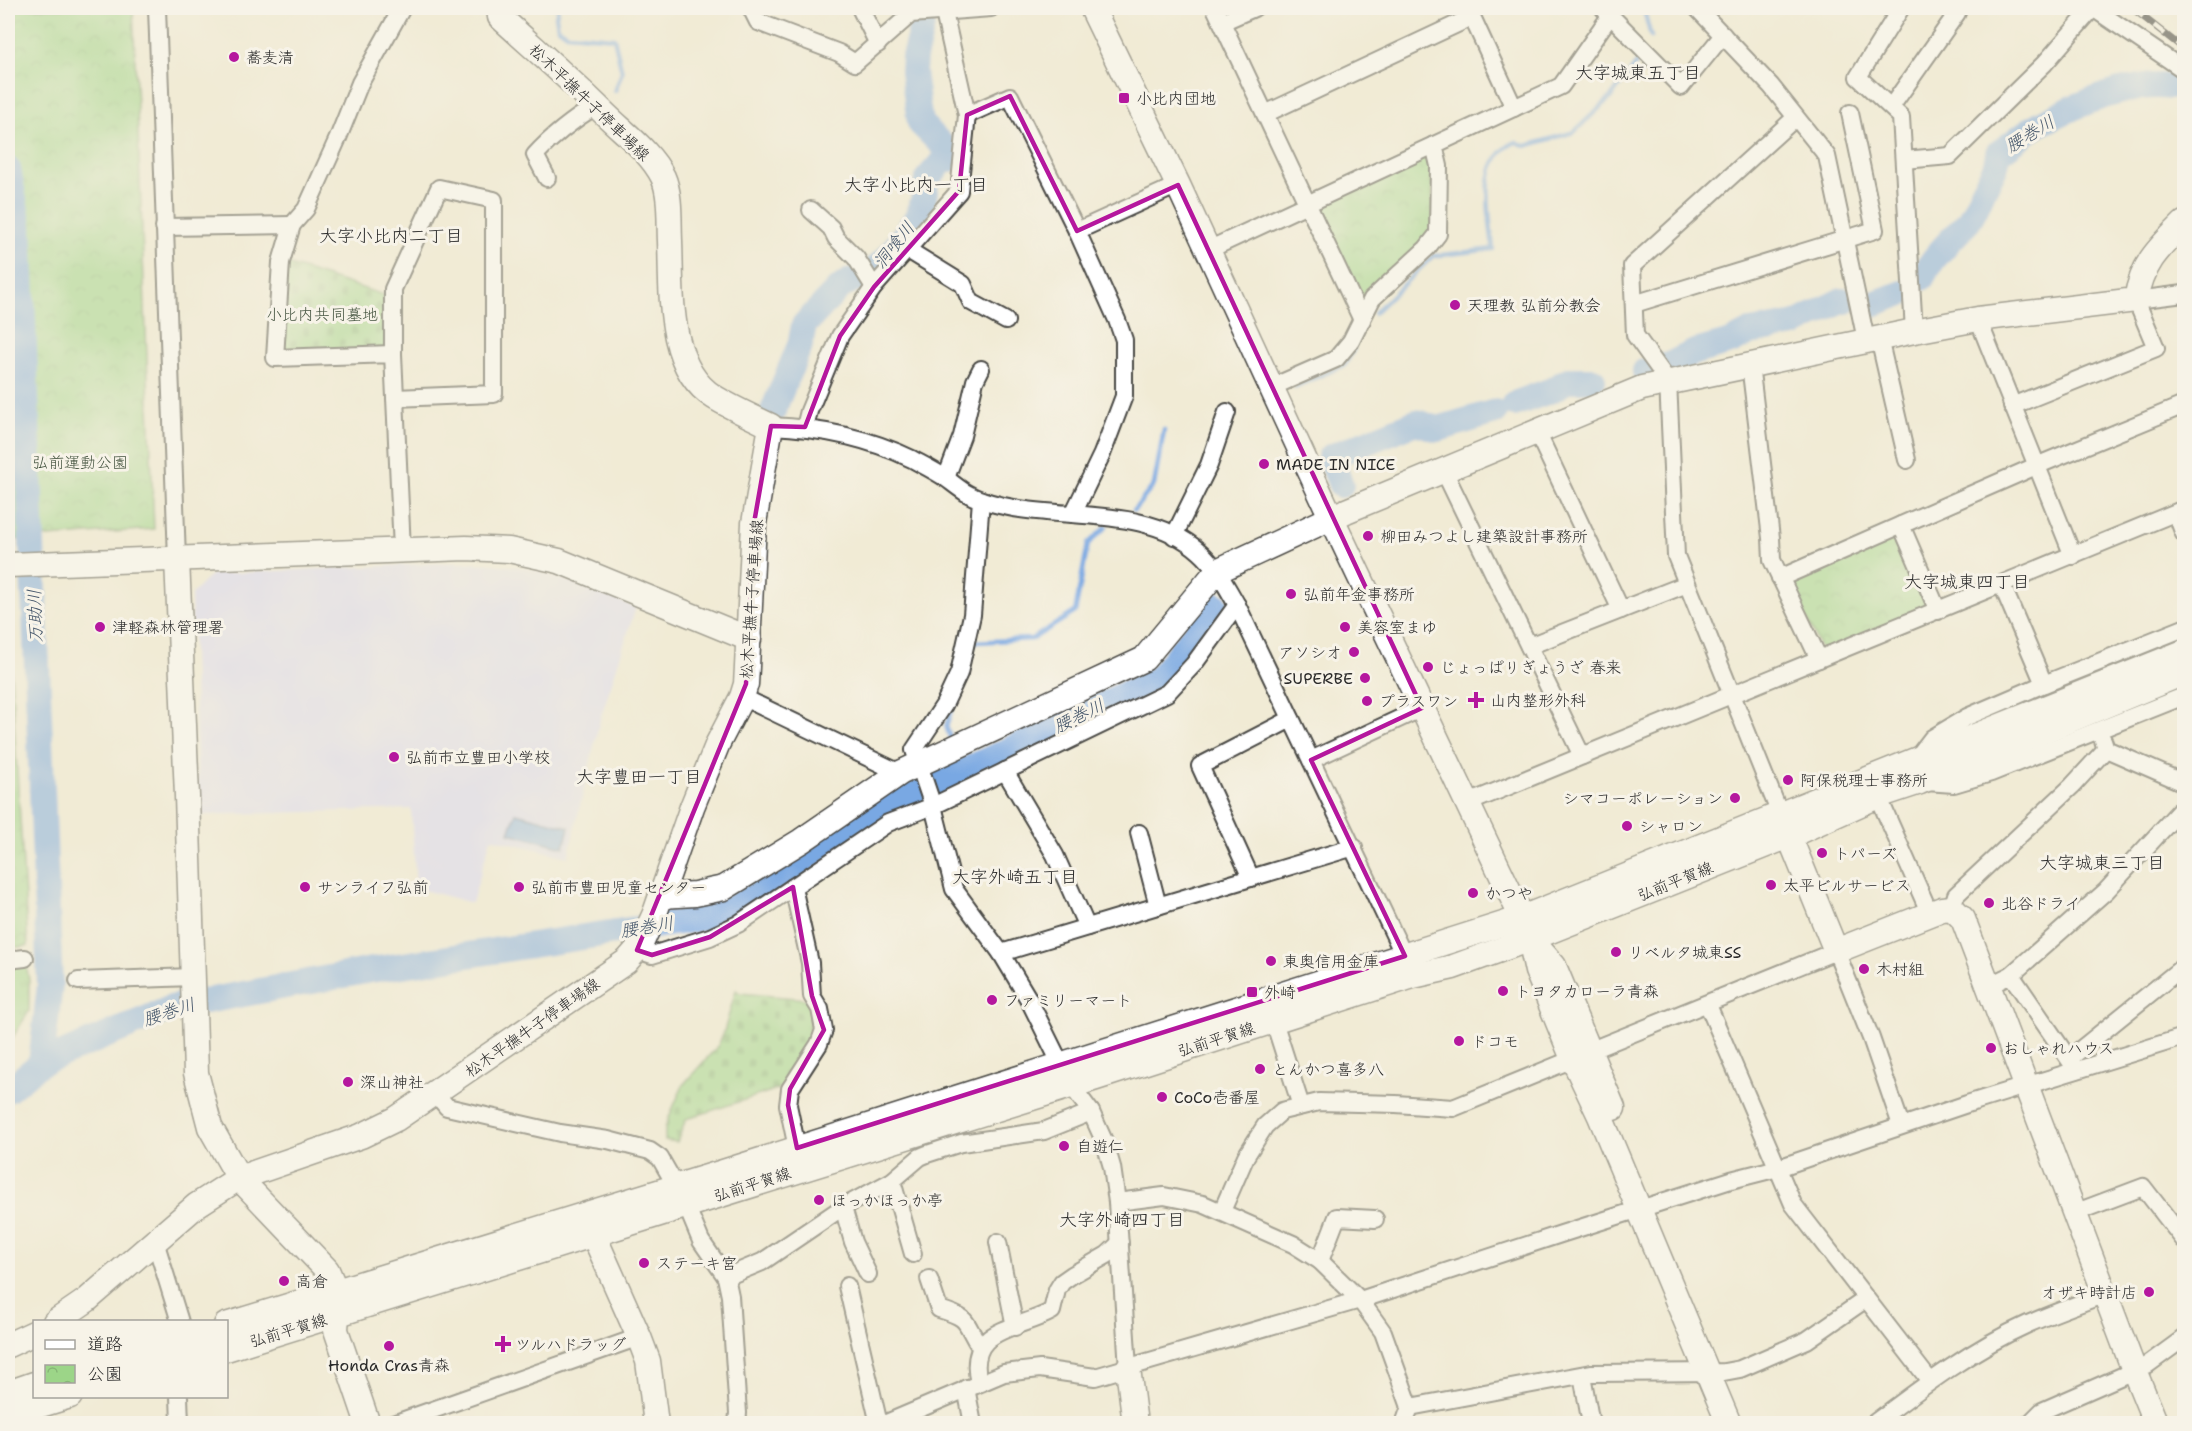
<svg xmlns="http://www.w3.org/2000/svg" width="2192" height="1431" viewBox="0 0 2192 1431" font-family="'Shantell Sans','Klee One',sans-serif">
<defs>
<pattern id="grass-tufts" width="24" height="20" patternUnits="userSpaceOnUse" patternTransform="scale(1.5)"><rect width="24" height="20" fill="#9cd588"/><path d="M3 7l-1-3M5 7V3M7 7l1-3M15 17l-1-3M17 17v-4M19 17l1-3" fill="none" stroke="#87b776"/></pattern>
<pattern id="cemetery-stones" width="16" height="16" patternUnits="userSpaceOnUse" patternTransform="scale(1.5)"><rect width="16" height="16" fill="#9cd588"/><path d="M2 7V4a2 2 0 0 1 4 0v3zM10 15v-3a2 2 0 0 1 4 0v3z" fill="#87b776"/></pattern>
<pattern id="park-crowns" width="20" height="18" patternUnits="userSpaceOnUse" patternTransform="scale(1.5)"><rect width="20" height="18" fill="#9cd588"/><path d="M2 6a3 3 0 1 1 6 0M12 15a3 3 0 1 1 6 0" fill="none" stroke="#87b776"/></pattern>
</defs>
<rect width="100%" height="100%" fill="#f7f3e8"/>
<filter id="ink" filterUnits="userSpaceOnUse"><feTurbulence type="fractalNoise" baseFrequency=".0167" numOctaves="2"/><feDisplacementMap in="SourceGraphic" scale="12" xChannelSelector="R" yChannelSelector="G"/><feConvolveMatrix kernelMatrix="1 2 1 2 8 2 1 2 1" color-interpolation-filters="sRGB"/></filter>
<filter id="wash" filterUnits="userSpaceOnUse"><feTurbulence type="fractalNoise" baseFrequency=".008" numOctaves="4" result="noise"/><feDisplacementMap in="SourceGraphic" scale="24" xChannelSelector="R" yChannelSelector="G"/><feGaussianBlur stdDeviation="1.35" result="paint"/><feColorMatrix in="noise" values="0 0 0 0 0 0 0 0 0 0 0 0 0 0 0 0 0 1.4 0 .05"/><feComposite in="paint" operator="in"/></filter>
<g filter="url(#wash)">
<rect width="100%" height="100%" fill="#f1ebd5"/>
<!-- built -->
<path fill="#d8d7f8" d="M 449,563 L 490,564 L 533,569 L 566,580 L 636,607 L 601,716 L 568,857 L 491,838 L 472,903 L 416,888 L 411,809 L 199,815 L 191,595 L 212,574 Z"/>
<!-- grass -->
<path fill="url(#grass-tufts)" stroke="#64805a" stroke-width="1.5" d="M 25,958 L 29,980 L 29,1011 L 8,1045 L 8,960 Z"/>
<!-- cemetery -->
<g fill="url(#cemetery-stones)" stroke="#64805a" stroke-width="1.5">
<path d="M 287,264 L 384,295 L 387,350 L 279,353 Z"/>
<path d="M 736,990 L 740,993 L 806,999 L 818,1013 L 814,1044 L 787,1086 L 686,1119 L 677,1142 L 665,1140 L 665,1128 L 669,1117 L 683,1085 L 717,1047 L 723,1035 Z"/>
</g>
<!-- park -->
<g fill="url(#park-crowns)" stroke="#64805a" stroke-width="1.5">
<path d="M 8,8 L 133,8 L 154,529 L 8,540 Z"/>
<path d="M 1424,156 L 1432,161 L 1433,232 L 1368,295 L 1356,293 L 1318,211 L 1320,205 Z"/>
<path d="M 1893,536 L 1900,537 L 1929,604 L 1926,610 L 1825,650 L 1820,648 L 1791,585 L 1793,580 Z"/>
<path d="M 8,625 L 28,946 L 8,948 Z"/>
</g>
<!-- water -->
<path fill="#79a8e3" stroke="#526a87" stroke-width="1.5" d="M 516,813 L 569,827 L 564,847 L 509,833 Z"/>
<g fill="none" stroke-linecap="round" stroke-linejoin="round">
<!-- stream -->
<g stroke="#79a8e3" stroke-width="4.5">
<path d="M 558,8 L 556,16 L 558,28 L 568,34 L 614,38 L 622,72 L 615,91"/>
<path d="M 1639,8 L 1645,14 L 1651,37"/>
<path d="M 1374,313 L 1433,256 L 1493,249 C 1490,214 1476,159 1516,142 L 1526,146 L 1574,132 L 1611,97 L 1639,60"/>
<path d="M 1295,387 L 1345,365 L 1354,349"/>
<path d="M 1134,510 L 1154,485 L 1164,430"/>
<path d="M 973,646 L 974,642 L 1032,639 L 1075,612 L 1088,544 L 1106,527"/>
<path d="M 951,740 L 946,726 L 953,705"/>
<path d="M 955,754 L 962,772"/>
</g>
<!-- river -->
<g stroke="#79a8e3" stroke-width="26">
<path d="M 8,169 L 19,226 L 50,985 L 41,1063"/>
<path d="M 1922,278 C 1933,256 1950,241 1966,224 C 1975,213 1979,199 1985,187 C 1992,172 1996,171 1998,153 C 2012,144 2025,132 2040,124 C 2074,106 2130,81 2169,87"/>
<path d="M 1870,305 L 1903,293"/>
<path d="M 1645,371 L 1671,364 L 1695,352 L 1731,342 L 1750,332 L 1796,324 L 1840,301 L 1846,301"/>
<path d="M 1514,404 L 1552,390 L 1568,380 L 1593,380"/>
<path d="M 772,413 L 800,345 L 804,325 L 838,289 L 850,281 L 871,274 L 892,252 L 917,218 L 924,198 L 927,179 L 942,162 L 950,159 L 951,154 L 920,123 L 913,72 L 914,57 L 922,26"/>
<path d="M 1341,485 L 1330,457 L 1416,422 L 1438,429 L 1495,412"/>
<path d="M 8,1090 L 41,1063 L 174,1007 L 371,970 L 712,917 L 747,900 L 775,883 L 824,845 L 874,814 L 1160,677 L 1216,605"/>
</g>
</g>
</g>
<g filter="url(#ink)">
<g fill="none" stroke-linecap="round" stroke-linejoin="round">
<defs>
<g id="street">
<path d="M 157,8 L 177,559"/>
<path d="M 402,8 L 360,83 L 338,138 L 306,209 L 292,225 L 281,262 L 275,358 L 393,354 L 402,550"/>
<path d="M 751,8 L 758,22 L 839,53 L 855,63 L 911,14 L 991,8"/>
<path d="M 860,8 L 878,44"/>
<path d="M 1215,8 L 1362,320"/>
<path d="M 1468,8 L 1514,108"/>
<path d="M 1603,8 L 1681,87 L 1723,35"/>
<path d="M 1697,8 L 1771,86 L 1827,156 L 1866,340"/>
<path d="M 1901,8 L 1858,77 L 1901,117 L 1914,331"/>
<path d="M 1222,22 L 1254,8"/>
<path d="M 1891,107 L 1957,13"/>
<path d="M 1265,114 L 1472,17"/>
<path d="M 967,115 L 1010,96 L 1077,231 L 1117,320 L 1124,340 L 1124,396 L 1102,454 L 1073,514"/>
<path d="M 1904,160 L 1950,156 L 2045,63 L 2093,8 L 2184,70"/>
<path d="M 547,178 L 535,155 C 554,134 573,120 597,105"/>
<path d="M 811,210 L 831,228 L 836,238 L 856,258 L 874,287"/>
<path d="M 164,227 L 292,225"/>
<path d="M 1077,231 L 1178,185"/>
<path d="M 908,250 L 963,284 L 971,302 L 1006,321"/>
<path d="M 1208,250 L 1561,86 L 1610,16"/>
<path d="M 1634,304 L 1875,230 L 1850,113"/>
<path d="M 1978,319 L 2073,556"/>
<path d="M 1879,338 L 1907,460"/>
<path d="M 393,354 L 393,289 L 439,188 L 494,200 L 494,394 L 395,398"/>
<path d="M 1750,364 L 1771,538 L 1772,560 L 1819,659"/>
<path d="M 1272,387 L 1336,359 L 1351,341 L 1372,299 L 1427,248 L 1438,234 L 1439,166 L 1434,145"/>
<path d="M 2012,406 L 2156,348 L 2136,300 L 2184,294"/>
<path d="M 771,426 C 818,428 869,438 912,459 C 923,465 937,472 947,479 C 959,488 968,496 982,500 C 1050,524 1143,501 1200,552 C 1216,566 1226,586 1237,605 L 1408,964"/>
<path d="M 805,427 L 809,411 L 840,336 L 874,287 L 959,191 L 967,115 L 943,8"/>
<path d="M 1537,432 L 1621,610"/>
<path d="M 1444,471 L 1582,756"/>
<path d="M 946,478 L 962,436 L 975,381 L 981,369"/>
<path d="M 981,500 L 972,615 L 959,673 L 944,705 L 914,750 L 933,806 L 954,889 L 1001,953 L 1028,998 L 1071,1085 L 1091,1112 L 1105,1143 L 1112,1167 L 1117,1202 L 1128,1368"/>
<path d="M 2176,513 L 2184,534"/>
<path d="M 1901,525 L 1938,611"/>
<path d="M 1174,536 L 1209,465 L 1227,412"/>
<path d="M 1780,578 L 2036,466 L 2184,405"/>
<path d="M 2002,585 L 2044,684"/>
<path d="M 1529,646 L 1687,584"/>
<path d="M 742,697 L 900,773"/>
<path d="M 2103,740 L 2106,749 L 2184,783"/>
<path d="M 1916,759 L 1932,738 L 1967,717 L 2044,684 L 2184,628"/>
<path d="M 1311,760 L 1422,708"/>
<path d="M 1005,771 L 1055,855 L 1087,927"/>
<path d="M 1926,782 L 1954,784 L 1991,773 L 2184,696"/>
<path d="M 1878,796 L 1930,914"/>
<path d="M 1468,803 L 2184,509"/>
<path d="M 1780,814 L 1676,556 L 1668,381 L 1635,335 L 1632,266 L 1795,118"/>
<path d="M 1139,833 L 1158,906"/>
<path d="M 1251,878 L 1200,766 L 1291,719"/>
<path d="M 793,887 L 810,963 L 812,996 L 820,1009 L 824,1030 L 819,1044 L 790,1089 L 788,1105 L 797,1148"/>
<path d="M 1952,908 L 1956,895 L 2072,786 L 2106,749"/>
<path d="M 637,950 L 652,955 L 710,937 L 738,924 L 888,823 L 933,806 L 1167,693 L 1194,664 L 1237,605"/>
<path d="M 1001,953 L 1354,847"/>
<path d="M 8,960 L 25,958"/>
<path d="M 2011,975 L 2075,1068"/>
<path d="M 78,981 L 193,977"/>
<path d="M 1988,986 L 2011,975 L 2106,891 L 2184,806"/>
<path d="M 1708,1005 L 1793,1204 L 1930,1381"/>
<path d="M 1271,1012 L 1301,1106"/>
<path d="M 1589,1051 L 1836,951 L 1871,1038 L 1901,1125"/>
<path d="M 2070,1058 L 2184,966"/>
<path d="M 435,1093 L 447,1107 L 560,1133 L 608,1140 L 650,1151 L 660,1158 L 676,1186"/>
<path d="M 892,1181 L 913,1254"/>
<path d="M 1117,1202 L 1164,1196 L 1203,1204 L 1293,1244 L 1320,1261 L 1360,1300 L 1383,1332 L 1410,1407 L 1404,1424"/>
<path d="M 686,1205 L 701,1241 L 726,1277 L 730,1296 L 738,1413 L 737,1424"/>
<path d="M 843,1207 L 853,1242 L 868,1274"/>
<path d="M 1222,1211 L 1246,1156 L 1265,1126 L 1282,1111 L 1319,1102 L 1396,1104 L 1453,1108 L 1573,1059"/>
<path d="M 2074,1213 L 2143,1187 L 2184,1240"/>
<path d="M 155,1241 L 180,1322"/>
<path d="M 998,1242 L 1015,1327"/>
<path d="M 1320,1261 L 1337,1217 L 1375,1219"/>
<path d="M 726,1277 L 762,1262 L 843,1207 L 892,1181 L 920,1157 L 927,1154 L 961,1143 L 1044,1131 L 1091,1112"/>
<path d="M 929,1279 L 939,1309 C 972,1319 963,1321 980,1347"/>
<path d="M 847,1286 L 879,1424"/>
<path d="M 1582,1375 L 1591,1424"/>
<path d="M 979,1383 C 965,1327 1016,1331 1052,1311 L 1057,1290 L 1062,1282 L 1072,1275 L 1107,1255 L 1120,1243"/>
<path d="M 966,1388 L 973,1424"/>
<path d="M 179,1396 L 180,1424"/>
<path d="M 1410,1407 L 1591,1373 L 1724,1372 L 1740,1369 L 1807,1340 L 1866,1299"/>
<path d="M 393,1424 L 639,1337"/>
<path d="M 884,1424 L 1004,1373 L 1040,1369 L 1095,1377 L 1360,1300 L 1561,1234 L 1731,1180 L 1778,1168 L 1967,1104 L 2184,1037"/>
<path d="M 1873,1424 C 1922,1387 1972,1349 2028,1324 C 2053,1313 2079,1304 2105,1294"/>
<path d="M 2029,1424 L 2042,1411 L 2147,1365 L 2184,1338"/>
</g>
<g id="secondary">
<path d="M 1092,8 L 1178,185 L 1325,504 L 1522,918 L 1530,939 L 1537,971 L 1573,1059 L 1600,1116 L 1729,1424"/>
<path d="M 177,559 L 187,796 L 196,1073 L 210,1127 L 239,1178 L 327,1270 L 336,1291 L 337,1314 L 336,1330 L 368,1424"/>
<path d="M 8,565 L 466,548 L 509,550 L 559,561 L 749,639"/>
<path d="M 1783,821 L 1836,951 L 1942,909 L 1952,908 L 1963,919 L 2134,1370 L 2156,1424"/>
<path d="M 661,896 L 695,894 L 724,888 L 801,841 L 900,773 L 1144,659 L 1217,571 L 1346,511 L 1642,388 L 1914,331 L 1978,319 L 2136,300 C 2142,263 2159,248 2184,223"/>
<path d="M 1532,941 L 1554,966 L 1613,1108"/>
<path d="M 587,1220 L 639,1337 L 648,1361 L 656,1424"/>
<path d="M 55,1322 L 87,1300 L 197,1205 L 239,1178 L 361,1136 L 396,1119 L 627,961 L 640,946 L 655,913 L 692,807 L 718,743 L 742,697 L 746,684 L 747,667 L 754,523 L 771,426 C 752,417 732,408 714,397 C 666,367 672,290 670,241 C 669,221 671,195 663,177 C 650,151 624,133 604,113 C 571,80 535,49 500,17 L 499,8"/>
<path d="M 226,1325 L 720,1173 L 1522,918 L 2184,652"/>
<path d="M 8,1345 L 34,1333"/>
<path d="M 226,1349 L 1096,1078 L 1413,976 L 1453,967 L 1530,939 L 1789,836 L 1878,796 L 1920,782 L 2184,673"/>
<path d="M 1128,1368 L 1135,1424"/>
<path d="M 8,1393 L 34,1384"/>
<path d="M 8,1415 L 70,1396"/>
</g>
</defs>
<!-- street casing -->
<use href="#street" stroke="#494844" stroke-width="20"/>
<!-- secondary casing -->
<use href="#secondary" stroke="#494844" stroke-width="27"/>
<!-- street -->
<use href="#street" stroke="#fff" stroke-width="16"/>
<!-- secondary -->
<use href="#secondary" stroke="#fff" stroke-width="24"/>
<defs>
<path id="rail" d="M 2132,8 L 2184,49"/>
</defs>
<!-- rail casing -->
<use href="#rail" stroke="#2b2b2b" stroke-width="7"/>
<!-- rail -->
<use href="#rail" stroke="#f7f3e8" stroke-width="4.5" stroke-dasharray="14" stroke-linecap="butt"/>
</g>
</g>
<!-- marked area -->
<path d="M0 0H2192V1431H0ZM 1010,96 L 1077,231 L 1178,185 L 1422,708 L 1311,760 L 1405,956 L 797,1148 L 788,1105 L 790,1089 L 824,1030 L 812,996 L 793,887 L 710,937 L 652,955 L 637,950 L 746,684 L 754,523 L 771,426 L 805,427 L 840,336 L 874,287 L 959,191 L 967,115 Z" fill="#f1ebd5" fill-opacity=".55" fill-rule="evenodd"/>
<path fill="none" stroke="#b5179e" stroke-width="4.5" stroke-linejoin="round" d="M 1010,96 L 1077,231 L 1178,185 L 1422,708 L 1311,760 L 1405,956 L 797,1148 L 788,1105 L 790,1089 L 824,1030 L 812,996 L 793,887 L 710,937 L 652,955 L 637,950 L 746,684 L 754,523 L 771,426 L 805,427 L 840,336 L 874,287 L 959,191 L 967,115 Z"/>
<!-- markers -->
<g fill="#b5179e" stroke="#f7f3e8" stroke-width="2">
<circle cx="234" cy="57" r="6"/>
<rect x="1118" y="92" width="12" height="12" rx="3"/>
<circle cx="1455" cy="305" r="6"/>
<circle cx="1264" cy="464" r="6"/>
<circle cx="1368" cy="536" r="6"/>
<circle cx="1291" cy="594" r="6"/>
<circle cx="100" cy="627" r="6"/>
<circle cx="1345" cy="627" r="6"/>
<circle cx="1354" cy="652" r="6"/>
<circle cx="1428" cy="667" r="6"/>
<circle cx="1365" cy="678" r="6"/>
<path d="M1473 691h6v6h6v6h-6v6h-6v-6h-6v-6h6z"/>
<circle cx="1367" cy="701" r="6"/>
<circle cx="394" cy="757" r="6"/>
<circle cx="1788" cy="780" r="6"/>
<circle cx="1735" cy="798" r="6"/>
<circle cx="1627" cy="826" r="6"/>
<circle cx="1822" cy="853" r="6"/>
<circle cx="1771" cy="885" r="6"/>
<circle cx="305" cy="887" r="6"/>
<circle cx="519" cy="887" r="6"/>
<circle cx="1473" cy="893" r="6"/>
<circle cx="1989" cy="903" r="6"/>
<circle cx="1616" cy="952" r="6"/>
<circle cx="1271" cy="961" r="6"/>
<circle cx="1864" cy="969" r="6"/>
<circle cx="1503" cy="991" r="6"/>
<rect x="1246" y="986" width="12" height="12" rx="3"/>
<circle cx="992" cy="1000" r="6"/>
<circle cx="1459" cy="1041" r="6"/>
<circle cx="1991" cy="1048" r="6"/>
<circle cx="1260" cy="1069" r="6"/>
<circle cx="348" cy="1082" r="6"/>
<circle cx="1162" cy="1097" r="6"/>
<circle cx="1064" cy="1146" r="6"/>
<circle cx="819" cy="1200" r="6"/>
<circle cx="644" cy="1263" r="6"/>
<circle cx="284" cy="1281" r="6"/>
<circle cx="2149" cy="1292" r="6"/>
<path d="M500 1335h6v6h6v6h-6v6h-6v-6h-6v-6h6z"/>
<circle cx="389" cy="1346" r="6"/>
</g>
<g text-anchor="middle" stroke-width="6" stroke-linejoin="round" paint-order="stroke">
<!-- poi labels -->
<g font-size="16" fill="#2b2b2b" stroke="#f7f3e8" text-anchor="start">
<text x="246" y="63">蕎麦清</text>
<text x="1136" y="104">小比内団地</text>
<text x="1467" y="311">天理教 弘前分教会</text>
<text x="1276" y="470">MADE IN NICE</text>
<text x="1380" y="542">柳田みつよし建築設計事務所</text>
<text x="1303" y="600">弘前年金事務所</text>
<text x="112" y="633">津軽森林管理署</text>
<text x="1357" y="633">美容室まゆ</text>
<text x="1342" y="658" text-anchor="end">アソシオ</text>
<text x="1440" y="673">じょっぱりぎょうざ 春来</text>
<text x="1353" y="684" text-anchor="end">SUPERBE</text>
<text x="1490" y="706">山内整形外科</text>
<text x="1379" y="707">プラスワン</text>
<text x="406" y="763">弘前市立豊田小学校</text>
<text x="1800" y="786">阿保税理士事務所</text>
<text x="1723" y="804" text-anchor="end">シマコーポレーション</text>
<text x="1639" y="832">シャロン</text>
<text x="1834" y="859">トパーズ</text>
<text x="1783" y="891">太平ビルサービス</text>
<text x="317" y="893">サンライフ弘前</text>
<text x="531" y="893">弘前市豊田児童センター</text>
<text x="1485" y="899">かつや</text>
<text x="2001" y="909">北谷ドライ</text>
<text x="1628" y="958">リベルタ城東SS</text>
<text x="1283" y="967">東奥信用金庫</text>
<text x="1876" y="975">木村組</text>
<text x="1515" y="997">トヨタカローラ青森</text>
<text x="1264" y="998">外崎</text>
<text x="1004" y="1006">ファミリーマート</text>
<text x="1471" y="1047">ドコモ</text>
<text x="2003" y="1054">おしゃれハウス</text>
<text x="1272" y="1075">とんかつ喜多八</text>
<text x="360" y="1088">深山神社</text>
<text x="1174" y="1103">CoCo壱番屋</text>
<text x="1076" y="1152">自遊仁</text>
<text x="831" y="1206">ほっかほっか亭</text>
<text x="656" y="1269">ステーキ宮</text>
<text x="296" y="1287">高倉</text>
<text x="2137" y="1298" text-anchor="end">オザキ時計店</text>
<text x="515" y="1350">ツルハドラッグ</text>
<text x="389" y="1371" text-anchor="middle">Honda Cras青森</text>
</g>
<!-- street labels -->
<g font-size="16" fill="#2b2b2b" stroke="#f7f3e8">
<text transform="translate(590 102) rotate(44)" y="6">松木平撫牛子停車場線</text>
<text transform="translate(751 599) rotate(-86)" y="6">松木平撫牛子停車場線</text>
<text transform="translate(1675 881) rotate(-22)" y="6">弘前平賀線</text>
<text transform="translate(532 1027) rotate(-35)" y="6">松木平撫牛子停車場線</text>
<text transform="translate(1216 1039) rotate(-18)" y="6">弘前平賀線</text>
<text transform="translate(752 1184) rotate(-18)" y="6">弘前平賀線</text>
<text transform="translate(288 1330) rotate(-17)" y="6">弘前平賀線</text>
</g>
<!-- park labels -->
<g font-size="16" fill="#475642" stroke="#f7f3e8">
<text x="322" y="320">小比内共同墓地</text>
<text x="80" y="468">弘前運動公園</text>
</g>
<!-- neighbourhood labels -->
<g font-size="18" fill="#2b2b2b" stroke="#f7f3e8">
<text x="1638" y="79">大字城東五丁目</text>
<text x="916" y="191">大字小比内一丁目</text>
<text x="391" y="242">大字小比内二丁目</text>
<text x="1967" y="588">大字城東四丁目</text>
<text x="639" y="783">大字豊田一丁目</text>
<text x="2102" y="869">大字城東三丁目</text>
<text x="1015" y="883">大字外崎五丁目</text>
<text x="1122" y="1226">大字外崎四丁目</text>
</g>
<!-- water labels -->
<g font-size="18" font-style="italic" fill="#46576b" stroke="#f7f3e8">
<text transform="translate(2030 134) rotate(-31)" y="6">腰巻川</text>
<text transform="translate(894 245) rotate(-51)" y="6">洞喰川</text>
<text transform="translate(35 616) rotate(-92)" y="6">万助川</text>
<text transform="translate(1079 716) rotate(-26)" y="6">腰巻川</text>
<text transform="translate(647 927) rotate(-9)" y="6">腰巻川</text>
<text transform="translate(169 1012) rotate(-18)" y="6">腰巻川</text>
</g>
</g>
<!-- margin -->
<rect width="2192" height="1431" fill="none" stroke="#f7f3e8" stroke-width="30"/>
<!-- legend -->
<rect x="33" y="1320" width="195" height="78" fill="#f7f3e8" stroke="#a5a39c" stroke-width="1.5"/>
<rect x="45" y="1340" width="30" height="9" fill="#ffffff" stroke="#a5a39c" stroke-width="1.5"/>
<text x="87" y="1350" font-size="18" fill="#2b2b2b">道路</text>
<rect x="45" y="1365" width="30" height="18" fill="url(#park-crowns)" stroke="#a5a39c" stroke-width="1.5"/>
<text x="87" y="1380" font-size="18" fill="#2b2b2b">公園</text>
</svg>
